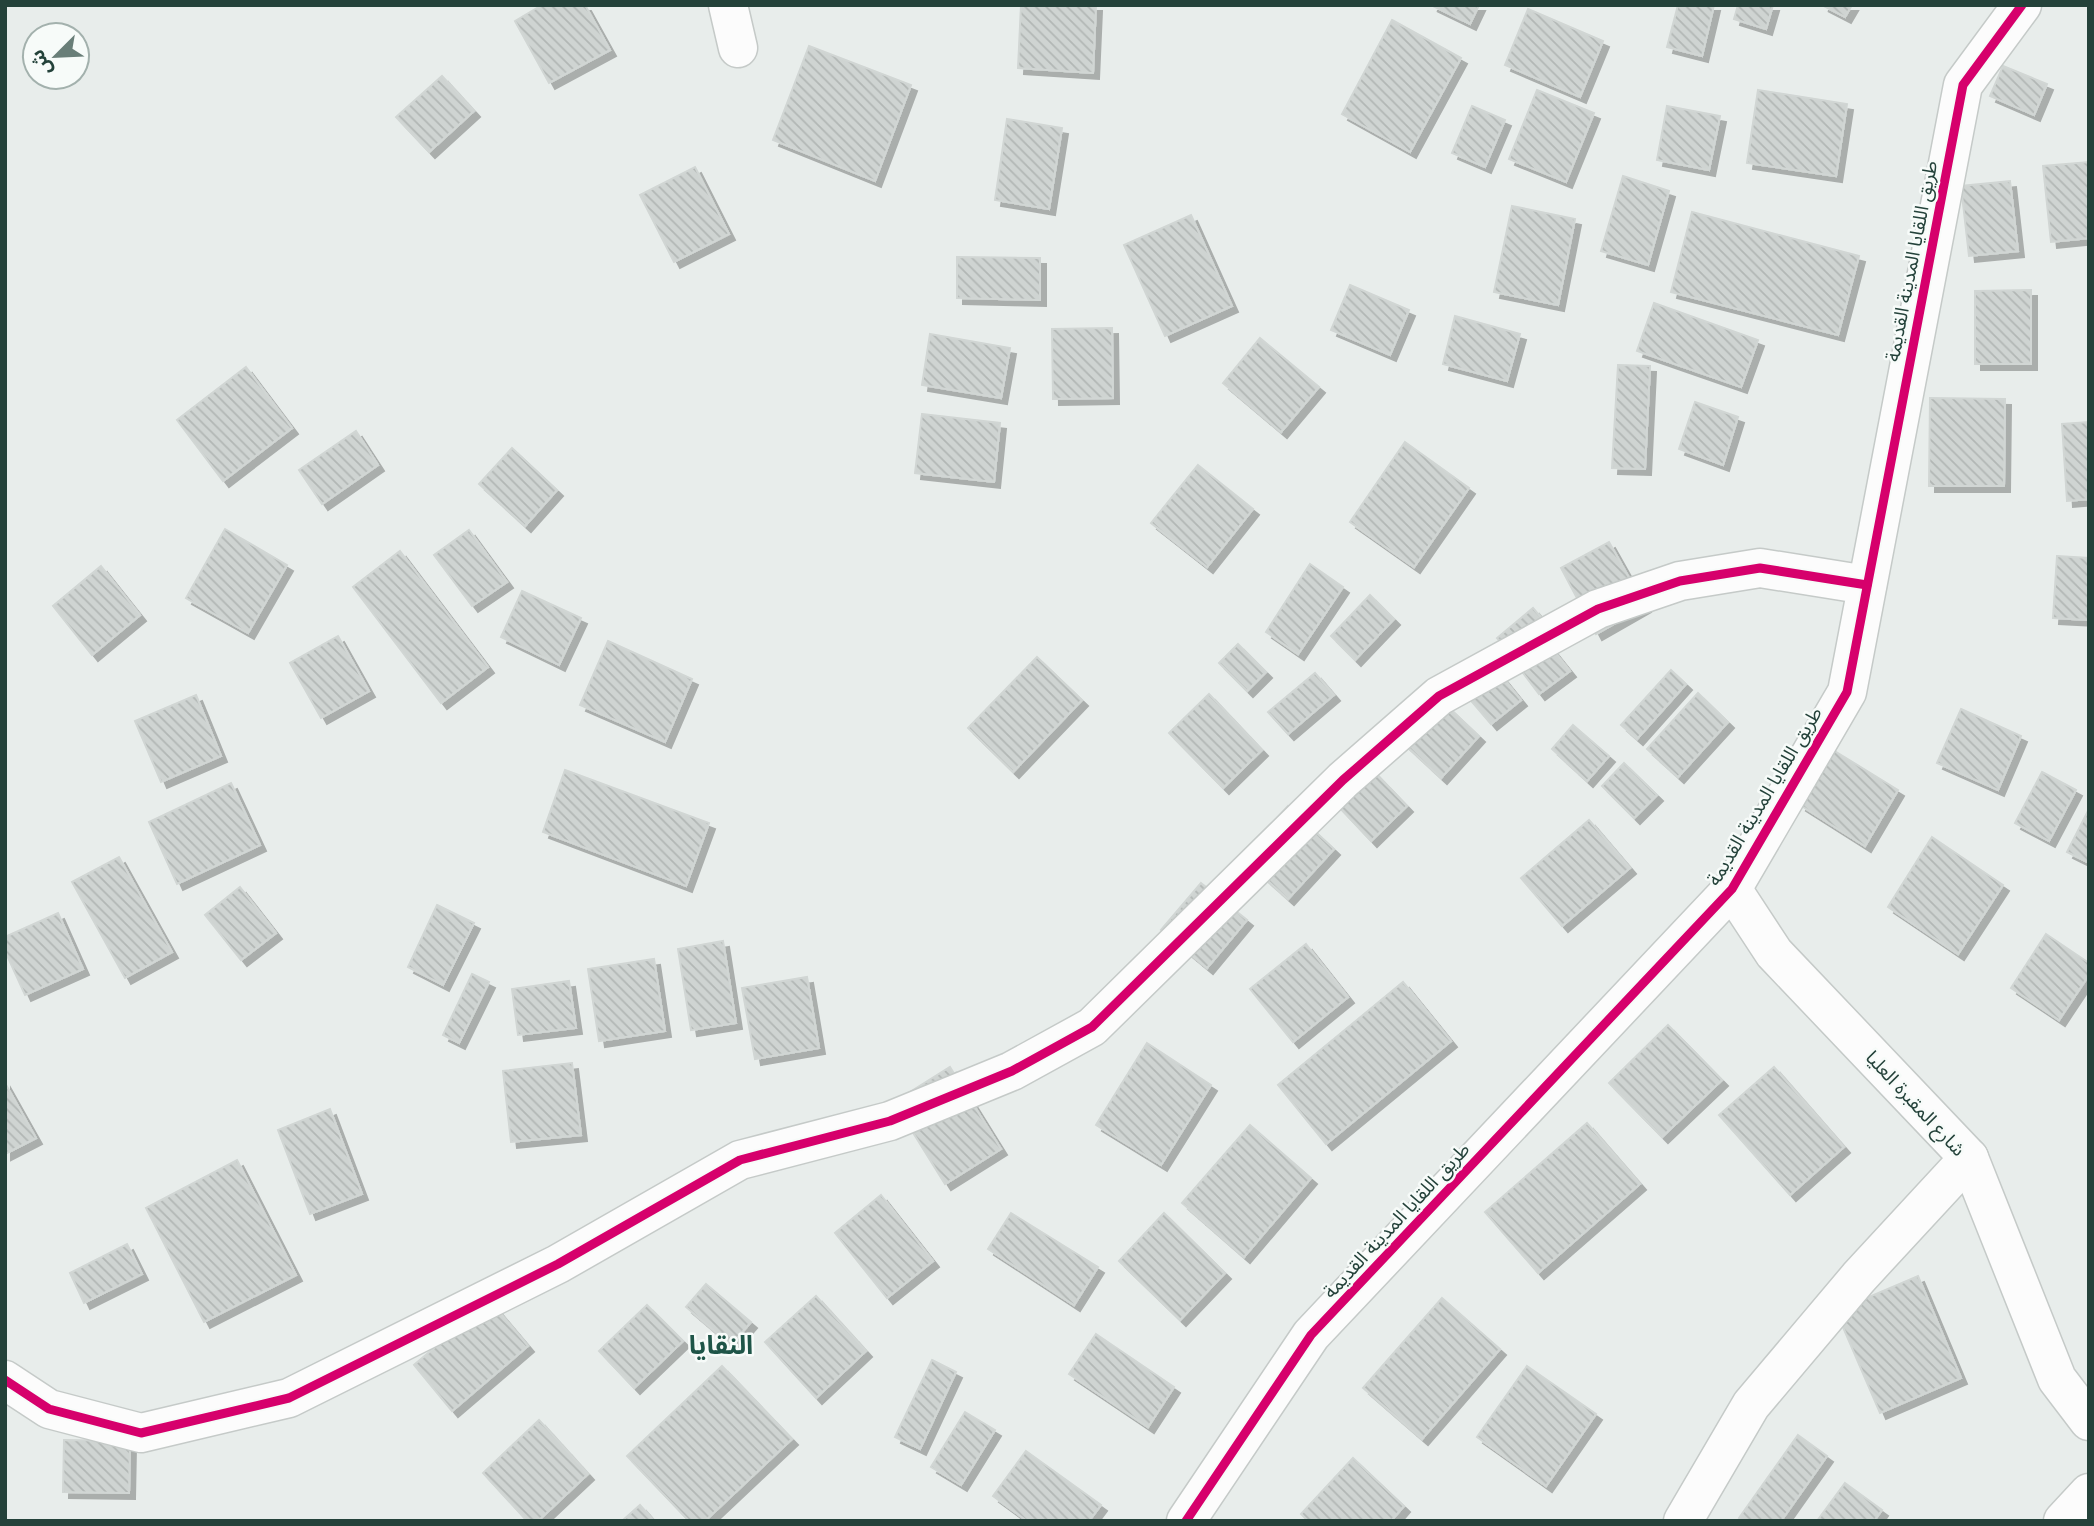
<svg xmlns="http://www.w3.org/2000/svg" width="2094" height="1526" viewBox="0 0 2094 1526" font-family="'PT Sans','Noto Sans Arabic',sans-serif">
<defs>
<pattern id="building-back-hatch" width="6" height="6" patternUnits="userSpaceOnUse" patternTransform="scale(1.75)"><rect width="6" height="6" fill="#cfd4d2"/><path d="M-1 5l2 2M0 0l6 6M5-1l2 2" fill="none" stroke="#b2b7b5"/></pattern>
<filter id="shadow"><feDropShadow dx="6" dy="6" stdDeviation="0" flood-color="#0004"/></filter>
</defs>
<rect width="100%" height="100%" fill="#e8edeb"/>
<!-- building -->
<g fill="url(#building-back-hatch)" stroke="#d1d6d4" stroke-width="2" filter="url(#shadow)">
<path d="M 542,5 L 585,5 L 610,50 L 549,83 L 515,21 Z"/>
<path d="M 1021,5 L 1096,5 L 1093,73 L 1018,68 Z"/>
<path d="M 1431,5 L 1479,5 L 1470,24 Z"/>
<path d="M 1678,5 L 1714,5 L 1702,56 L 1667,47 Z"/>
<path d="M 1738,5 L 1773,5 L 1766,29 L 1734,19 Z"/>
<path d="M 1822,5 L 1852,5 L 1845,17 Z"/>
<path d="M 1528,9 L 1603,41 L 1580,97 L 1505,65 Z"/>
<path d="M 1392,20 L 1461,58 L 1410,152 L 1342,114 Z"/>
<path d="M 809,46 L 911,85 L 875,181 L 773,140 Z"/>
<path d="M 2003,66 L 2047,84 L 2034,115 L 1990,96 Z"/>
<path d="M 442,76 L 474,111 L 429,152 L 396,117 Z"/>
<path d="M 1537,90 L 1594,113 L 1566,182 L 1509,159 Z"/>
<path d="M 1758,90 L 1847,104 L 1836,176 L 1747,163 Z"/>
<path d="M 1472,106 L 1505,120 L 1485,167 L 1452,153 Z"/>
<path d="M 1667,106 L 1720,116 L 1709,170 L 1657,160 Z"/>
<path d="M 1007,119 L 1062,128 L 1049,209 L 995,200 Z"/>
<path d="M 2089,162 L 2089,238 L 2051,242 L 2043,166 Z"/>
<path d="M 695,167 L 729,234 L 674,262 L 640,195 Z"/>
<path d="M 1623,176 L 1669,191 L 1648,265 L 1601,251 Z"/>
<path d="M 2010,181 L 2018,251 L 1969,256 L 1961,186 Z"/>
<path d="M 1512,206 L 1575,219 L 1558,305 L 1494,292 Z"/>
<path d="M 1692,212 L 1859,256 L 1838,335 L 1671,292 Z"/>
<path d="M 1191,215 L 1232,306 L 1165,336 L 1124,245 Z"/>
<path d="M 957,257 L 1040,258 L 1040,300 L 957,298 Z"/>
<path d="M 1350,285 L 1409,310 L 1390,355 L 1331,330 Z"/>
<path d="M 2031,290 L 2031,364 L 1975,364 L 1975,291 Z"/>
<path d="M 1654,303 L 1758,340 L 1741,387 L 1637,351 Z"/>
<path d="M 1455,316 L 1520,334 L 1507,381 L 1443,364 Z"/>
<path d="M 1112,328 L 1113,398 L 1053,399 L 1052,329 Z"/>
<path d="M 930,334 L 1010,348 L 1001,398 L 922,385 Z"/>
<path d="M 1260,338 L 1319,387 L 1281,432 L 1223,383 Z"/>
<path d="M 1618,365 L 1650,366 L 1645,469 L 1612,468 Z"/>
<path d="M 246,367 L 292,428 L 223,481 L 177,420 Z"/>
<path d="M 1930,398 L 2005,399 L 2004,486 L 1929,486 Z"/>
<path d="M 1695,402 L 1738,417 L 1723,465 L 1679,449 Z"/>
<path d="M 922,414 L 1000,423 L 994,482 L 915,473 Z"/>
<path d="M 2089,422 L 2089,499 L 2067,501 L 2062,424 Z"/>
<path d="M 356,431 L 378,465 L 322,504 L 299,470 Z"/>
<path d="M 1405,442 L 1469,488 L 1414,567 L 1350,522 Z"/>
<path d="M 512,448 L 557,490 L 525,526 L 479,484 Z"/>
<path d="M 1198,465 L 1253,509 L 1207,567 L 1151,523 Z"/>
<path d="M 225,529 L 287,565 L 248,633 L 186,598 Z"/>
<path d="M 469,530 L 507,582 L 472,606 L 434,555 Z"/>
<path d="M 1609,542 L 1645,606 L 1596,634 L 1561,568 Z"/>
<path d="M 400,551 L 488,667 L 441,703 L 353,587 Z"/>
<path d="M 2057,556 L 2089,558 L 2089,620 L 2053,618 Z"/>
<path d="M 1310,564 L 1343,587 L 1298,654 L 1266,632 Z"/>
<path d="M 101,566 L 140,615 L 92,655 L 53,606 Z"/>
<path d="M 522,591 L 581,618 L 559,665 L 501,637 Z"/>
<path d="M 1370,595 L 1394,619 L 1355,660 L 1331,636 Z"/>
<path d="M 1533,608 L 1549,627 L 1514,657 L 1497,638 Z"/>
<path d="M 338,636 L 369,691 L 321,718 L 290,663 Z"/>
<path d="M 608,641 L 692,679 L 665,742 L 580,705 Z"/>
<path d="M 1238,644 L 1266,672 L 1247,691 L 1219,663 Z"/>
<path d="M 1550,646 L 1570,671 L 1539,694 L 1520,669 Z"/>
<path d="M 1037,657 L 1082,700 L 1013,772 L 968,728 Z"/>
<path d="M 1486,657 L 1521,700 L 1491,724 L 1455,682 Z"/>
<path d="M 1671,670 L 1686,684 L 1637,739 L 1621,725 Z"/>
<path d="M 1315,673 L 1334,695 L 1288,734 L 1268,712 Z"/>
<path d="M 1426,686 L 1479,736 L 1441,778 L 1387,728 Z"/>
<path d="M 1698,693 L 1728,722 L 1678,777 L 1647,749 Z"/>
<path d="M 1209,694 L 1262,750 L 1223,788 L 1169,733 Z"/>
<path d="M 196,695 L 221,756 L 161,782 L 135,721 Z"/>
<path d="M 1961,709 L 2021,736 L 1998,790 L 1937,763 Z"/>
<path d="M 1573,725 L 1609,756 L 1587,781 L 1552,749 Z"/>
<path d="M 1833,750 L 1898,790 L 1865,846 L 1800,805 Z"/>
<path d="M 1358,755 L 1407,806 L 1371,841 L 1322,789 Z"/>
<path d="M 1624,763 L 1657,795 L 1634,818 L 1602,786 Z"/>
<path d="M 565,770 L 709,823 L 686,886 L 543,832 Z"/>
<path d="M 2042,772 L 2076,790 L 2049,841 L 2015,823 Z"/>
<path d="M 231,783 L 260,845 L 177,884 L 149,822 Z"/>
<path d="M 1288,806 L 1334,849 L 1288,899 L 1241,857 Z"/>
<path d="M 2089,809 L 2089,863 L 2067,852 Z"/>
<path d="M 1589,820 L 1630,868 L 1562,926 L 1521,878 Z"/>
<path d="M 1932,837 L 2003,885 L 1958,954 L 1888,907 Z"/>
<path d="M 119,857 L 172,952 L 125,978 L 72,882 Z"/>
<path d="M 1201,883 L 1247,920 L 1207,968 L 1161,930 Z"/>
<path d="M 240,887 L 276,933 L 241,960 L 205,915 Z"/>
<path d="M 437,905 L 474,923 L 443,985 L 408,967 Z"/>
<path d="M 58,913 L 83,969 L 25,995 L 5,951 L 5,937 Z"/>
<path d="M 2046,934 L 2089,963 L 2089,975 L 2059,1020 L 2011,988 Z"/>
<path d="M 723,941 L 736,1023 L 691,1030 L 678,949 Z"/>
<path d="M 1306,944 L 1348,997 L 1293,1042 L 1250,989 Z"/>
<path d="M 654,959 L 665,1031 L 599,1041 L 588,969 Z"/>
<path d="M 472,974 L 489,982 L 459,1043 L 443,1035 Z"/>
<path d="M 807,977 L 819,1048 L 755,1059 L 742,988 Z"/>
<path d="M 569,981 L 576,1028 L 518,1035 L 512,989 Z"/>
<path d="M 1403,982 L 1451,1041 L 1326,1144 L 1278,1085 Z"/>
<path d="M 1668,1025 L 1722,1080 L 1662,1137 L 1609,1083 Z"/>
<path d="M 1147,1043 L 1211,1085 L 1161,1165 L 1096,1125 Z"/>
<path d="M 572,1063 L 581,1135 L 511,1142 L 503,1071 Z"/>
<path d="M 950,1067 L 1001,1149 L 945,1184 L 894,1102 Z"/>
<path d="M 1774,1067 L 1844,1147 L 1790,1195 L 1719,1115 Z"/>
<path d="M 5,1083 L 36,1138 L 5,1154 Z"/>
<path d="M 330,1109 L 362,1194 L 310,1214 L 278,1130 Z"/>
<path d="M 1587,1123 L 1640,1184 L 1538,1273 L 1485,1212 Z"/>
<path d="M 1250,1125 L 1311,1178 L 1244,1257 L 1182,1203 Z"/>
<path d="M 237,1160 L 296,1275 L 204,1322 L 146,1208 Z"/>
<path d="M 881,1195 L 933,1261 L 887,1298 L 835,1233 Z"/>
<path d="M 1011,1213 L 1098,1267 L 1074,1305 L 988,1249 Z"/>
<path d="M 1164,1213 L 1225,1273 L 1180,1320 L 1119,1261 Z"/>
<path d="M 127,1244 L 142,1274 L 84,1303 L 70,1273 Z"/>
<path d="M 1918,1276 L 1961,1378 L 1880,1413 L 1836,1311 Z"/>
<path d="M 706,1284 L 751,1322 L 731,1345 L 686,1307 Z"/>
<path d="M 816,1296 L 866,1351 L 816,1398 L 765,1342 Z"/>
<path d="M 1442,1298 L 1500,1349 L 1422,1439 L 1363,1388 Z"/>
<path d="M 490,1301 L 528,1346 L 452,1411 L 414,1365 Z"/>
<path d="M 647,1305 L 683,1341 L 634,1388 L 599,1351 Z"/>
<path d="M 1096,1334 L 1174,1387 L 1148,1427 L 1069,1374 Z"/>
<path d="M 932,1360 L 956,1372 L 920,1449 L 895,1437 Z"/>
<path d="M 722,1366 L 792,1439 L 705,1521 L 689,1521 L 627,1456 Z"/>
<path d="M 1527,1366 L 1596,1414 L 1546,1486 L 1477,1437 Z"/>
<path d="M 965,1412 L 995,1430 L 961,1485 L 931,1467 Z"/>
<path d="M 539,1420 L 588,1474 L 538,1521 L 527,1521 L 483,1473 Z"/>
<path d="M 1798,1435 L 1827,1456 L 1781,1521 L 1743,1521 L 1739,1518 Z"/>
<path d="M 64,1440 L 130,1441 L 129,1493 L 63,1492 Z"/>
<path d="M 1026,1451 L 1101,1505 L 1089,1521 L 1027,1521 L 993,1496 Z"/>
<path d="M 1353,1458 L 1404,1506 L 1391,1521 L 1308,1521 L 1301,1514 Z"/>
<path d="M 1845,1483 L 1882,1510 L 1874,1521 L 1817,1521 Z"/>
<path d="M 640,1505 L 654,1521 L 622,1521 Z"/>
</g>
<g fill="none" stroke-linecap="round" stroke-linejoin="round">
<defs>
<g id="minor">
<path d="M 728,5 L 738,48"/>
<path d="M 1732,889 L 1774,953 L 1969,1158 L 2057,1379 L 2089,1421"/>
<path d="M 5,1380 L 49,1409 L 141,1433 L 289,1398 L 558,1264 L 740,1160 L 890,1121 L 1012,1071 L 1092,1027 L 1343,780 L 1439,696 L 1598,609 L 1680,581 L 1760,568 L 1867,585"/>
<path d="M 1186,1521 L 1311,1335 L 1732,889 L 1847,692 L 1963,85 L 2022,5"/>
<path d="M 1683,1521 L 1751,1405 L 1859,1277 L 1969,1158"/>
<path d="M 2063,1521 L 2089,1493"/>
</g>
</defs>
<!-- minor casing -->
<use href="#minor" stroke="#c5cac8" stroke-width="41"/>
<!-- minor -->
<use href="#minor" stroke="#fcfcfc" stroke-width="38"/>
<defs>
<g id="cycleway">
<path d="M 5,1380 L 49,1409 L 141,1433 L 289,1398 L 558,1264 L 740,1160 L 890,1121 L 1012,1071 L 1092,1027 L 1343,780 L 1439,696 L 1598,609 L 1680,581 L 1760,568 L 1867,585"/>
<path d="M 1186,1521 L 1311,1335 L 1732,889 L 1847,692 L 1963,85 L 2022,5"/>
</g>
</defs>
<!-- cycleway casing -->
<use href="#cycleway" stroke="#f7fbf9" stroke-width="13"/>
<!-- cycleway -->
<use href="#cycleway" stroke="#d6006c" stroke-width="9"/>
</g>
<g text-anchor="middle" stroke-width="5" stroke-linejoin="round" paint-order="stroke">
<!-- street labels -->
<g font-size="19" fill="#24423a" stroke="#f7fbf9">
<text transform="translate(1911 261) rotate(-79)" y="7">طريق اللقايا المدينة القديمة</text>
<text transform="translate(1764 796) rotate(-59)" y="7">طريق اللقايا المدينة القديمة</text>
<text transform="translate(1916 1103) rotate(47)" y="7">شارع المقبرة العليا</text>
<text transform="translate(1396 1220) rotate(-47)" y="7">طريق اللقايا المدينة القديمة</text>
</g>
<!-- district labels -->
<g font-size="26" font-weight="bold" fill="#1f5548" stroke="#f7fbf9">
<text x="721" y="1354">النقايا</text>
</g>
</g>
<!-- border -->
<rect width="2094" height="1526" fill="none" stroke="#24423a" stroke-width="14"/>
<!-- north arrow -->
<g transform="translate(56 56) rotate(246)"><circle r="33" fill="#f7fbf9" stroke="#a3b1ad" stroke-width="2"/>
<path d="M0-5L12 26L0 18L-12 26Z" fill="#697e78"/>
<text y="-10" font-size="19" font-weight="bold" text-anchor="middle" fill="#24423a">ش</text>
</g>
</svg>
